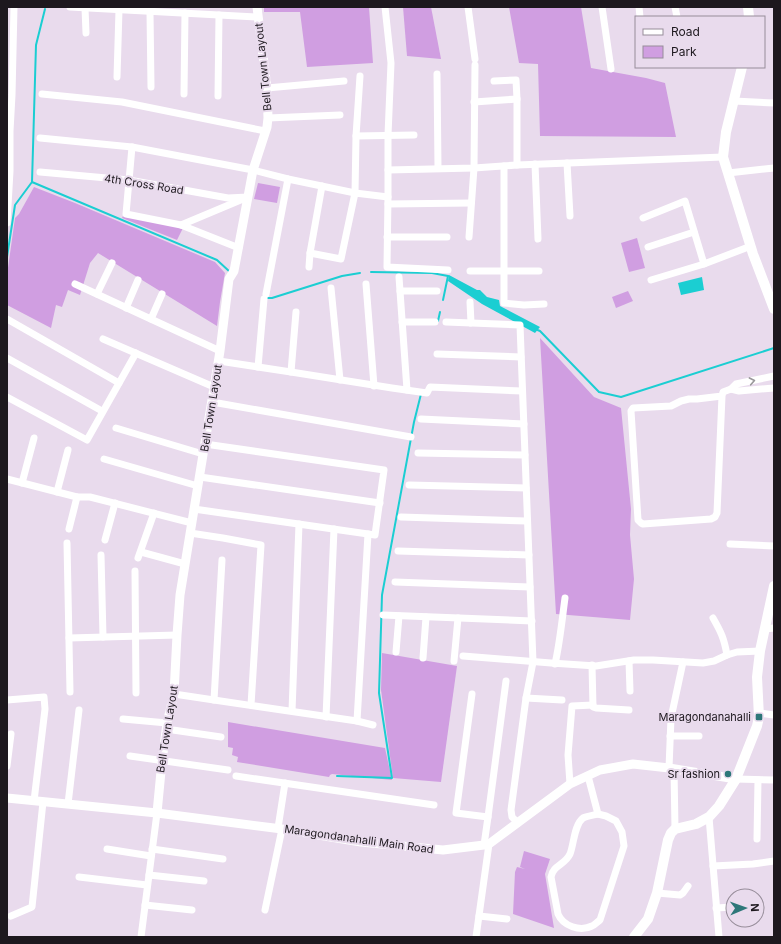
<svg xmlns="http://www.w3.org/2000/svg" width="781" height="944" viewBox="0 0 781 944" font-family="Inter,sans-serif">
<rect width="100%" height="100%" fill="#e9dbed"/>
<!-- green -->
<g fill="#d09ee1">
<path d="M 264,7 L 369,7 L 373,63 L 307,67 L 300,12 L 264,12 Z"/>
<path d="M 403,7 L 431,7 L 441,59 L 407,56 Z"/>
<path d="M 509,7 L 581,7 L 591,68 L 646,78 L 665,83 L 676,137 L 540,136 L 538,64 L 519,63 Z"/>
<path d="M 258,183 L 280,187 L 277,203 L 254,199 Z"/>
<path d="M 34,187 L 75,203 L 215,262 L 225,273 L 220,302 L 217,326 L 98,253 L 90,263 L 80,295 L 68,290 L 62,307 L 56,305 L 51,328 L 7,305 L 7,275 L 15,218 L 19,214 Z"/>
<path d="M 123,216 L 183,228 L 177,240 L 122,218 Z"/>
<path d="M 637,238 L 645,268 L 629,272 L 621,243 Z"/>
<path d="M 628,291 L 633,301 L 616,308 L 612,297 Z"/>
<path d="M 540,338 L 594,397 L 621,408 L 631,509 L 630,535 L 634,579 L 630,620 L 556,614 Z"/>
<path d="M 382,653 L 457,666 L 441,782 L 393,778 L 381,690 Z"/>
<path d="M 228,722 L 385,748 L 392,780 L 332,774 L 330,775 L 329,777 L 237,762 L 238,757 L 232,755 L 233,748 L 228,747 Z"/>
<path d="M 524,851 L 550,859 L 545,874 L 554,928 L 513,914 L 515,872 L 517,867 L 525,869 L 520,867 Z"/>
</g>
<!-- water -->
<g fill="#1bced2">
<path d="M 449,275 L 477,290 L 480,290 L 487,297 L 499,300 L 500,306 L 540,327 L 535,333 L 482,304 L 448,281 Z"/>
<path d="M 702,277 L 704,290 L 681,295 L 678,283 Z"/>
</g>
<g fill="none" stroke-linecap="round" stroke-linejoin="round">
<!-- stream -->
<g stroke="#1bced2" stroke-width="2">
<path d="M 32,182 L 36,45 L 45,9"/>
<path d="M 7,257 L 15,205 L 32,182 L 217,260 L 230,272"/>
<path d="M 371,272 L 432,273 L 448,276"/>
<path d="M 268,298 L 272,298 L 342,276 L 360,273"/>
<path d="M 443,300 L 448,276"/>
<path d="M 438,321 L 440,312"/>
<path d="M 535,329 L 540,331 L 599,392 L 621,397 L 774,348"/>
<path d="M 337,776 L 392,778 L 379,693 L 382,595 L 414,422 L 421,394"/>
</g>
<!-- minor -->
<g stroke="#fff" stroke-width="7">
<path d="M 70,7 L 258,17"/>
<path d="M 468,7 L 475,59"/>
<path d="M 602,7 L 611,69"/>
<path d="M 639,7 L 640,17"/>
<path d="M 675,7 L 677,17"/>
<path d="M 85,8 L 86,33"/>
<path d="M 150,12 L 151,87"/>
<path d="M 437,74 L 438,168"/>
<path d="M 117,77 L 119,10"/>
<path d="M 267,88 L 344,81"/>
<path d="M 42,94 L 122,102 L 265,131"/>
<path d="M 184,94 L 185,13"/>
<path d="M 218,96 L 219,15"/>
<path d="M 517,99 L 517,165"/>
<path d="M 734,101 L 774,103"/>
<path d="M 474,102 L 517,99 L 516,80 L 494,81"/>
<path d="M 268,118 L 340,115"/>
<path d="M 356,136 L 414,135"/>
<path d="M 40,138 L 132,147 L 253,170 L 288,179 L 355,193 L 388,197 L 388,135 L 391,63 L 385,7"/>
<path d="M 132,147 L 126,214 L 181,225 L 243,199"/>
<path d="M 567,163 L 570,216"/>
<path d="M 535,164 L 538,239"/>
<path d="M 504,166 L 504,303 L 524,305 L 544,304"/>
<path d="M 388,170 L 474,168 L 517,165 L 723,157"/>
<path d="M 40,172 L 129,180 L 228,198 L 248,197"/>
<path d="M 728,173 L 774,168"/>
<path d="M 322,186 L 310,253 L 341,259 L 355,193 L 356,136 L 360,76"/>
<path d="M 388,197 L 387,267 L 448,270"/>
<path d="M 388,204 L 471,203"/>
<path d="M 643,218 L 685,201 L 704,264 L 751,246"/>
<path d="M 7,223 L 10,171 L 10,131 L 12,95 L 14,7"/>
<path d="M 181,225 L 239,248"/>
<path d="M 387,237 L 447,237"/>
<path d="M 469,237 L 474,168 L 475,65"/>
<path d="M 648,247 L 694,232"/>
<path d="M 309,267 L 310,253"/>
<path d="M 470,271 L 539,271"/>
<path d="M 399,277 L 407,390"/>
<path d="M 651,280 L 704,264"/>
<path d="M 75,284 L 220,351"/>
<path d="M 366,284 L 374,386"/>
<path d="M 331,288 L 340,380"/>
<path d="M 400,291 L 437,291"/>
<path d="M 97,294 L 112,263"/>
<path d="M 266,294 L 288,179"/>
<path d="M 470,302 L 471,323"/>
<path d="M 126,308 L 138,280"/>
<path d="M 7,319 L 119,383"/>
<path d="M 151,319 L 162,294"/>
<path d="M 402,322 L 435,322"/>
<path d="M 446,322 L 520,325 L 533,662 L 526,698 L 511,810 L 512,817 L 518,823"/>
<path d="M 103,339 L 214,387"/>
<path d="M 437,354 L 521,357"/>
<path d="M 7,358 L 102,411"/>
<path d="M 219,361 L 291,372 L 392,388 L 427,393 L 430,387 L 522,391"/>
<path d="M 258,367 L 264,299"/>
<path d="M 291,372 L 296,312"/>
<path d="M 731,389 L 739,391 L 774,388"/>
<path d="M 722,396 L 697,399 L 689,399 L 681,401 L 671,406 L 633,408 L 631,411 L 638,520 L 641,523 L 643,524 L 711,519 L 715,517 L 717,513 L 722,396 L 723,392 L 731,389 L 736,384 L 774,376"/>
<path d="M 7,397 L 87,440 L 136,353"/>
<path d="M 212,402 L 411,437"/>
<path d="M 421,419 L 524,424"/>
<path d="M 116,428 L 203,454"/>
<path d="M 418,453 L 525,455"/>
<path d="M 104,459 L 198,486"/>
<path d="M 200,477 L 380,503"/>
<path d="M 7,479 L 77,497 L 90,497 L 192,523"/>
<path d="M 22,483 L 34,438"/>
<path d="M 409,485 L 526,488"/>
<path d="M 57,492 L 68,450"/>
<path d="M 194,509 L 375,535 L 384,470 L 205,444"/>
<path d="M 401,517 L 527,521"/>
<path d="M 69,529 L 77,497"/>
<path d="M 190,533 L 223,538 L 261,545 L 251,705"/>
<path d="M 105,540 L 115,503"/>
<path d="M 67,543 L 70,692"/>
<path d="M 730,544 L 774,546"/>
<path d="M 398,551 L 529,555"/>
<path d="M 141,552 L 185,564"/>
<path d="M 101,555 L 103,637"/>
<path d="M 138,558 L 154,513"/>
<path d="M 135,571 L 136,693"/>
<path d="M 395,582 L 530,587"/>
<path d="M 383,615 L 532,621"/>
<path d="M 713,618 C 721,632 724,638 727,655"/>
<path d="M 765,629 L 774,628"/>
<path d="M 69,638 L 177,635"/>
<path d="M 396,652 L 399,616"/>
<path d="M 463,656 L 551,663 L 596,666 L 634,660 L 653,660 L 703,663 L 714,661 L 727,655 L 737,652 L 760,651"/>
<path d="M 423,658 L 426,617"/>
<path d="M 454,661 L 458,618"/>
<path d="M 629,661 L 630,691"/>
<path d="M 555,664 C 560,642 562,620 565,598"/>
<path d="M 592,665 L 593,707 L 596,708 L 629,710"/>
<path d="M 174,694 L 214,700 L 357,721 L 368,534"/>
<path d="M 472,694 L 456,813 L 488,817"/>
<path d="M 526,698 L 562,700"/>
<path d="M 7,700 L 44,697 L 45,709 L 34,801"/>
<path d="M 214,700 L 222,560"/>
<path d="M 292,711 L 299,524"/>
<path d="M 759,713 L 774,715"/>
<path d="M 326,717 L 334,529"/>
<path d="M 123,719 L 167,723"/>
<path d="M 357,721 L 373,725"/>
<path d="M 166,729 L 221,737"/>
<path d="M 670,736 L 699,736"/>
<path d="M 130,756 L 228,770"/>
<path d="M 7,766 L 11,734"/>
<path d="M 669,768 L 671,718 L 683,662"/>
<path d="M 674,769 L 675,829"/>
<path d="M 236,776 L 434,805"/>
<path d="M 588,776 L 598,814"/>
<path d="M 736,779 L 774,780"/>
<path d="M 570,784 L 568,755 L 572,706 L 593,705"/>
<path d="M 68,804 L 79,710"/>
<path d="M 598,814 L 606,816 L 616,821 L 622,832 L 624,846 L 600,920 C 597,922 595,925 592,926 C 580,932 563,926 558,914 L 551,877 C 553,865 565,865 570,854 C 574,844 574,825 583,818 C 587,816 594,815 598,814 Z"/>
<path d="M 709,817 L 719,937"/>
<path d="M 278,828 L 285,783"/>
<path d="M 757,839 L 758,780"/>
<path d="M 484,845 L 488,817 L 506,681"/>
<path d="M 107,849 L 151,856"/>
<path d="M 152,849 L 223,859"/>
<path d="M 713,866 L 753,864 L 774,861"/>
<path d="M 149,875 L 204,881"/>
<path d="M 79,877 L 147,885"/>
<path d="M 657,893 L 680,895 L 683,893 L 688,886"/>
<path d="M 145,905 L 192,910"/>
<path d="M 716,908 L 733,907"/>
<path d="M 265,910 L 282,829"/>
<path d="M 11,916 L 32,907 L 43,802"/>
<path d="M 479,916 L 507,919"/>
<path d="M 141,937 L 157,813"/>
<path d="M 476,937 L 489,844"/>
</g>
<!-- tertiary -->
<g stroke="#fff" stroke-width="9">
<path d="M 7,798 L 157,813 L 282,829 L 361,842 L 443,850 L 484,845 L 489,844 L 570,784 L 600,770 L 633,764 L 669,768 L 736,779"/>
<path d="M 157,813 L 162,761 L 167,723 L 174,694 L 177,635 L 180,595 L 220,351 L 229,279 L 234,271 L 253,170 L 267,127 L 268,118 L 267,88 L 257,7"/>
</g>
<!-- secondary -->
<g stroke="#fff" stroke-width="10">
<path d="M 748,7 L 749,17"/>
<path d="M 742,67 L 726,132 L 723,157 L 728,173 L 753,254 L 774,309"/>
<path d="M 634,937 L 648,919 L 657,893 L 668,840 L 671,833 L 675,829 L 696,824 L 709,817 L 719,806 L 736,779 L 757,726 L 759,717 L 757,677 L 760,651 L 774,586"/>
</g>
</g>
<!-- one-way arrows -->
<defs><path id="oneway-chevron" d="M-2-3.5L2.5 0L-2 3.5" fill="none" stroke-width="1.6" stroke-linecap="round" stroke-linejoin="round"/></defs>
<use stroke="#99979a" href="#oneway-chevron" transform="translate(752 381) rotate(-11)"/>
<!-- markers -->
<g fill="#2d7779" stroke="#e9dbed" stroke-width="1.5">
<rect x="755" y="713" width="8" height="8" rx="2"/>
<circle cx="728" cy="774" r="4"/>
</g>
<g text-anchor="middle" stroke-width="4" stroke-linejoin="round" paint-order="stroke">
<!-- street labels -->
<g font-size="11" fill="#1d181e" stroke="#e9dbed">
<text transform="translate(263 67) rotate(-96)" y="4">Bell Town Layout</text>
<text transform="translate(144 184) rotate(9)" y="4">4th Cross Road</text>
<text transform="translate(211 408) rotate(-81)" y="4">Bell Town Layout</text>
<text transform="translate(167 729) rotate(-81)" y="4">Bell Town Layout</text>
<text transform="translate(359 839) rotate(8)" y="4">Maragondanahalli Main Road</text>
</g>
<!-- poi labels -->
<g font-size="11" fill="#1d181e" stroke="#e9dbed" text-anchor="end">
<text x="751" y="721">Maragondanahalli</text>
<text x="720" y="778">Sr fashion</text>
</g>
</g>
<!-- border -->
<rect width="781" height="944" fill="none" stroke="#1d181e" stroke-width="16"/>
<!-- legend -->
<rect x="635" y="16" width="130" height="52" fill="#e9dbed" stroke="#978d9a"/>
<rect x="643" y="29" width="20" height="6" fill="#ffffff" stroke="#978d9a"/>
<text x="671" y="36" font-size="12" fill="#1d181e">Road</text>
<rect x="643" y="46" width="20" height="12" fill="#d09ee1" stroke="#978d9a"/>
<text x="671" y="56" font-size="12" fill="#1d181e">Park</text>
<!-- north arrow -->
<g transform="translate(745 908) rotate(88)"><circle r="19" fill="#e9dbed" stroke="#978d9a"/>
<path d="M0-3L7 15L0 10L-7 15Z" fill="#2d7779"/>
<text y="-6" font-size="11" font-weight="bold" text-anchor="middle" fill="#1d181e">N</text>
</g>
</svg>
